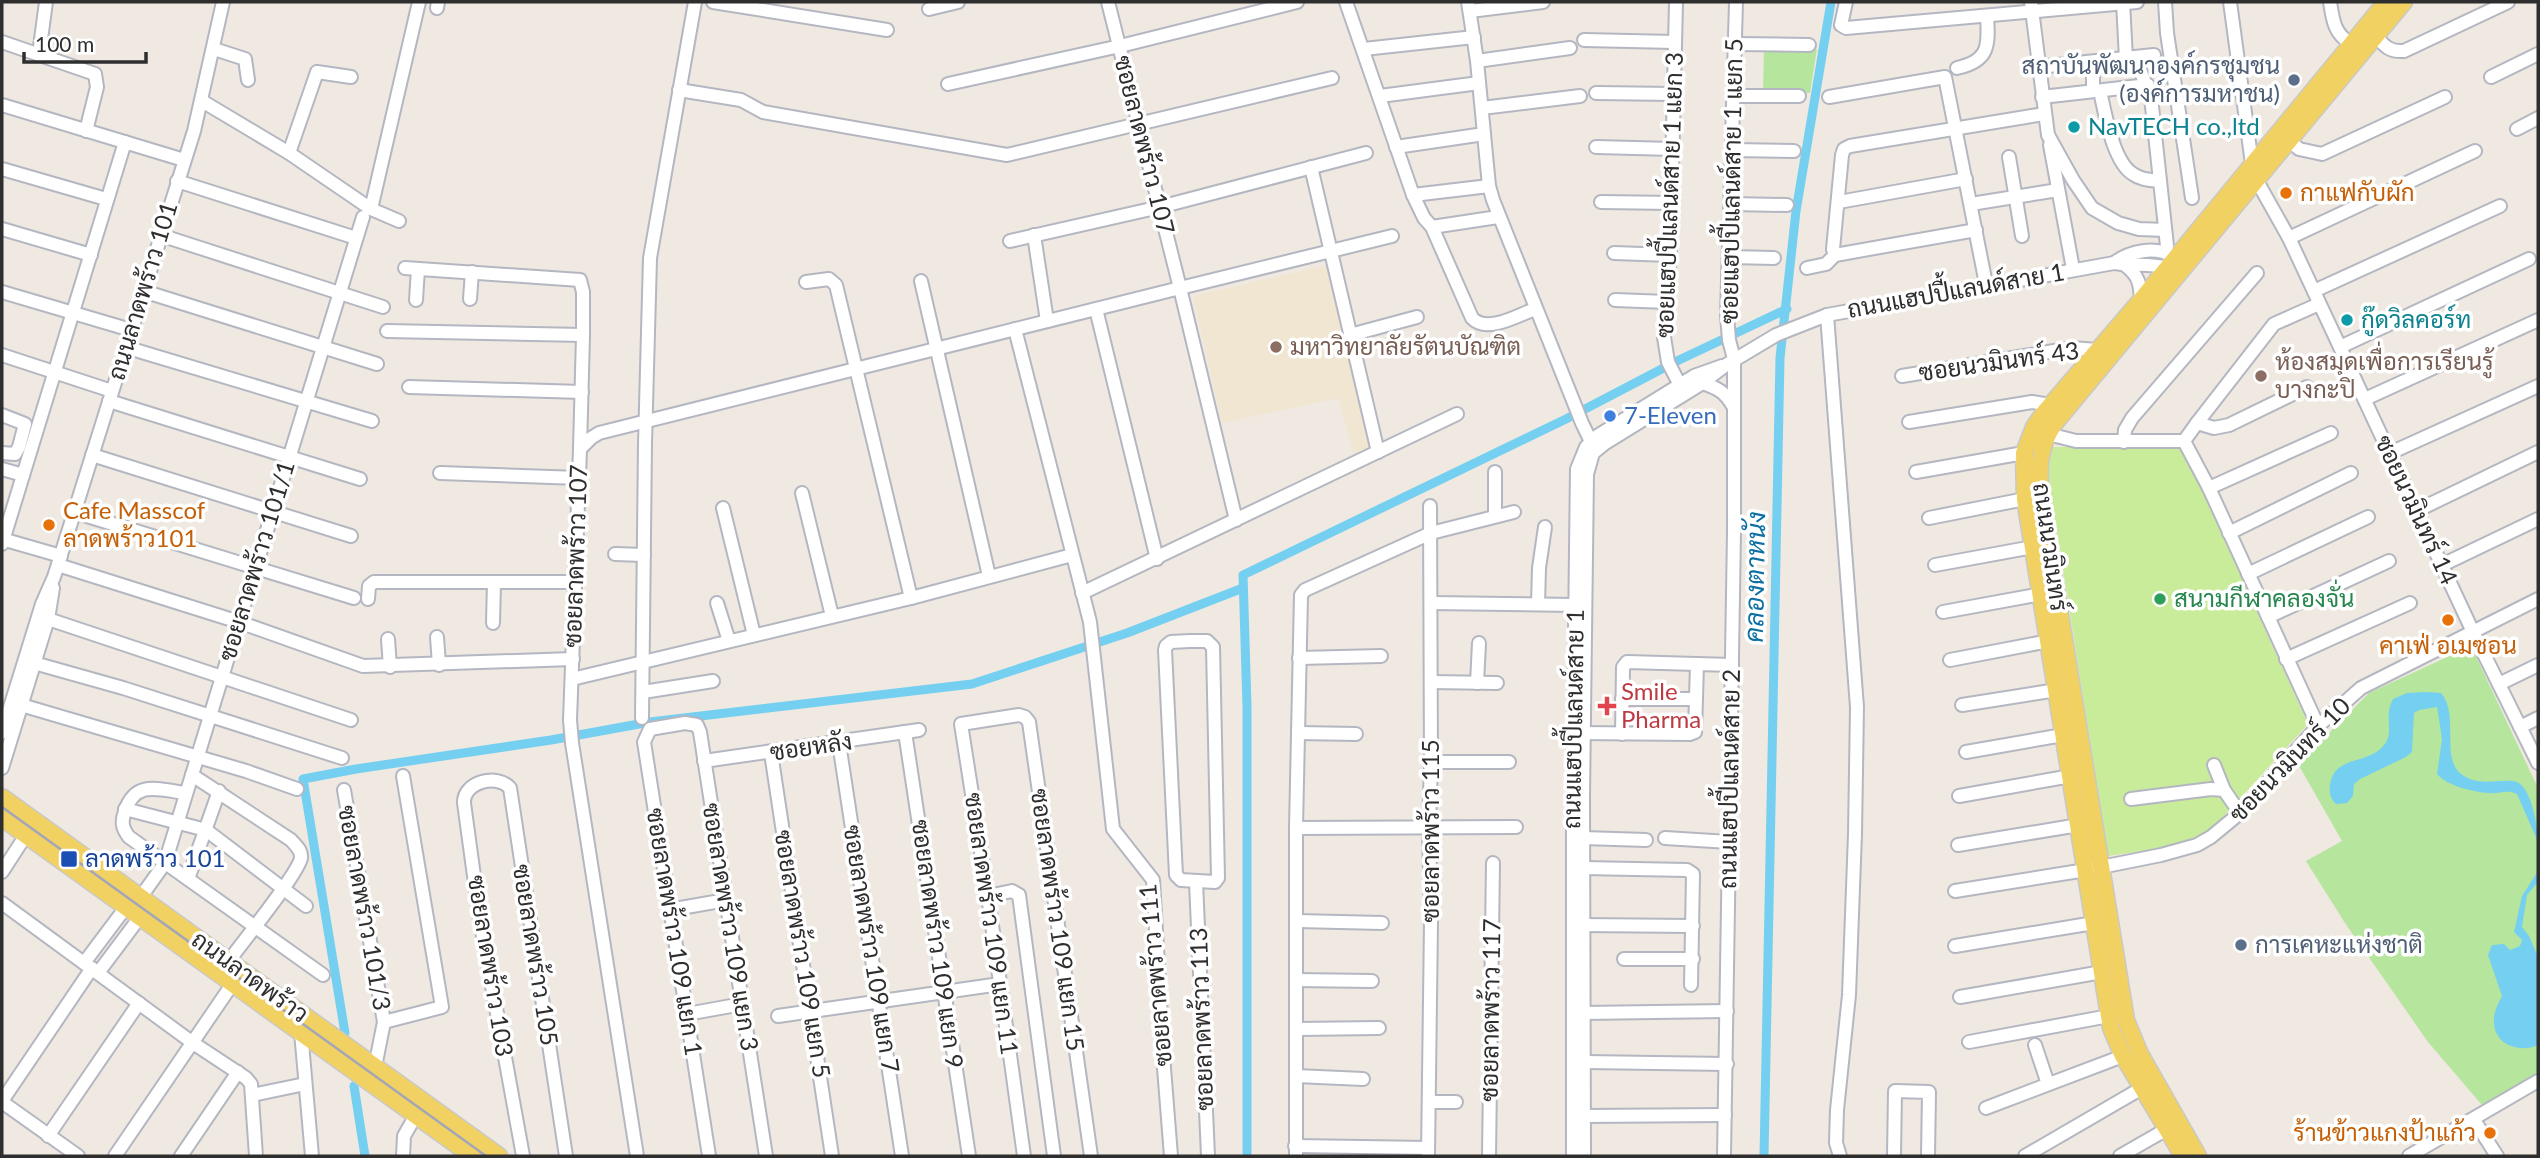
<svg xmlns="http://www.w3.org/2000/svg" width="2540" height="1158" viewBox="0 0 2540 1158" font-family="Lato,Sarabun,sans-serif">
<rect width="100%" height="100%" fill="#efe9e1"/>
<!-- education -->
<path fill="#f0e6d1" d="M 1327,265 L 1371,447 L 1353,453 L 1339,398 L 1222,423 L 1193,296 Z"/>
<!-- green -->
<g fill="#b6e59e">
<path d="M 1764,47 L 1817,49 L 1810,93 L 1763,92 Z"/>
<path d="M 2471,646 L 2538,788 L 2538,1072 L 2482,1105 L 2428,1042 L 2345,923 L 2306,861 L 2342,841 L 2298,764 L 2369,693 Z"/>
</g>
<!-- pitch -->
<path fill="#c9ec9a" d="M 2050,447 L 2182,447 L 2308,724 L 2211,830 L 2183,845 L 2108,856 L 2048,474 Z"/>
<!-- water -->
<g fill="#75cff0">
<path d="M 2426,692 L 2441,693 C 2460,715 2440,757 2461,774 C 2479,787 2495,779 2513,781 C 2531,782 2538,827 2538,842 L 2517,794 C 2508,789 2499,794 2489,793 C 2474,792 2447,786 2437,774 L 2442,739 L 2437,707 L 2419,710 L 2414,713 L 2412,752 L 2406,757 L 2360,779 L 2354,784 L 2353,796 L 2347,803 L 2336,804 C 2330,798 2329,793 2330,784 C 2336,754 2367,766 2384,745 C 2395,732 2383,717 2393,699 L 2407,693 Z"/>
<path d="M 2538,871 L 2538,882 L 2527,895 L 2522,927 L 2529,936 L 2538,957 L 2538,1045 C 2521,1053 2495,1046 2494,1023 C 2493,1013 2498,1004 2502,996 L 2488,955 L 2492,945 L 2504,944 L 2510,950 L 2520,946 L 2522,940 L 2514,932 L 2522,896 Z"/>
</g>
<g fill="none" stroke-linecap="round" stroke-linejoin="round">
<!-- canal -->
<g stroke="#75cff0" stroke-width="9">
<path d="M 345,1033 L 303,779 L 356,769 L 551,740 L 650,722 L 972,684 L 1127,633 L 1243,588"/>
<path d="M 354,1086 L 365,1156"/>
<path d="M 1247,1156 L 1247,706 L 1243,575 L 1566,419 L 1677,361 L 1787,309"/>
<path d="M 1764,1156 L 1780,358 L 1796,211 L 1831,2"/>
</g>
<defs>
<g id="minor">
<path d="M 713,2 L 887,30"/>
<path d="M 1346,2 L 1413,195 L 1424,218 L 1432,227 L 1472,318 C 1487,334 1518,315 1535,309"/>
<path d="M 1468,2 L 1477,61 L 1489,186 L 1493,200 L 1582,423 L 1594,448"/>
<path d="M 1676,2 L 1670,255 L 1664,337 L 1668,362 L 1682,389"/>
<path d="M 1846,2 L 1841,25 L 1846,28 L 2137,2"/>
<path d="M 2031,2 L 2048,135 L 2073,180 L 2092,208 L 2118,223 L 2139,229 L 2165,230"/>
<path d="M 2123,2 L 2126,59"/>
<path d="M 2165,2 L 2167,33 L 2192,198"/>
<path d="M 2230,2 L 2252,164"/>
<path d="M 2330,2 C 2333,21 2334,33 2351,44"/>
<path d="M 437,8 L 438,2"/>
<path d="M 929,9 L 958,2"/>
<path d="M 1470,11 L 1543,2"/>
<path d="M 2376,36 C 2385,47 2390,52 2404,51 L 2508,2"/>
<path d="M 1584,40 L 1675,42"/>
<path d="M 2,42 L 95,74 L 97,87 L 86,131"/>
<path d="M 1735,44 L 1809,45"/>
<path d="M 214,49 L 245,59 L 248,80"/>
<path d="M 1364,49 L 1474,37"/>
<path d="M 39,54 L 46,2"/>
<path d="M 2135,58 L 2151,97 L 2167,246"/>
<path d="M 1477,61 L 1570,48"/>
<path d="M 2038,67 L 2154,55"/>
<path d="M 1957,68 C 1989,61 1989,46 1987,16"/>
<path d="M 2491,77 L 2538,54"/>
<path d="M 948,84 L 1120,46 L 1297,2"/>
<path d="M 679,90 L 741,100 L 763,112 L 1007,155 L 1332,78"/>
<path d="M 2093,91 L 2093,63"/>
<path d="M 2100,91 C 2105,113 2113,162 2133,174 C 2141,180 2151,180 2160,181"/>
<path d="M 1596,93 L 1674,94"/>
<path d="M 1380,96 L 1479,83"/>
<path d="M 1733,96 L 1799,96"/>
<path d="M 1829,97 L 1945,77 L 1986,284"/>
<path d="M 2042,97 L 2148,85"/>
<path d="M 202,101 L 289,153 L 371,209 L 399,221"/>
<path d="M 2,105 L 184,160"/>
<path d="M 1482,108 L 1580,96"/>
<path d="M 2517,129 L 2538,118"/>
<path d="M 2290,141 L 2299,149 L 2322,154 L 2445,97"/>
<path d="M 2050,145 L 2073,269"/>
<path d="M 1396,147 L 1484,134"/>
<path d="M 1596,147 L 1673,149"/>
<path d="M 1731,150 L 1794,151"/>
<path d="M 289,153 L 317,72 L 351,77"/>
<path d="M 2009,157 L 2022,236"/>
<path d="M 1311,167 L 1378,452"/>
<path d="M 2,169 L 106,199"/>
<path d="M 177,181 L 356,238"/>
<path d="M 2257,181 L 2289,238 L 2473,632 L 2538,763"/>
<path d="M 1413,195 L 1489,186"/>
<path d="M 1601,202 L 1672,203"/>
<path d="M 1839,202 L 1966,179"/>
<path d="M 1730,204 L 1787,205"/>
<path d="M 1971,204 L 2058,190"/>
<path d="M 371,209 L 419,2"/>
<path d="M 1432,227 L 1498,217"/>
<path d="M 2,229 L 91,255"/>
<path d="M 160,235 L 383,307"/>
<path d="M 1034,235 L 1047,321"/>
<path d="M 2289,238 L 2475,151"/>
<path d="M 1010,241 L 1160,207 L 1366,153"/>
<path d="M 1614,253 L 1670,255"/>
<path d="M 1835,255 L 1833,249 L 1842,155 L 1844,149 L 1850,146 L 2044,114"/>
<path d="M 1729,257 L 1774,258"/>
<path d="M 2114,263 C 2130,251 2155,246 2173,256"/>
<path d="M 2126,266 C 2139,276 2140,284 2141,300"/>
<path d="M 405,268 L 580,280 L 583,292 L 583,335 L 580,449"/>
<path d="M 1807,268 L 1826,264 L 1835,255 L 1976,230"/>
<path d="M 921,281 L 989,576"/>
<path d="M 806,282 L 829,279 L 836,285 L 911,598"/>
<path d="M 143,291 L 377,364"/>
<path d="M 2314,291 L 2500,206"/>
<path d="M 2,292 L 131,330"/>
<path d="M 470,299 L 472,272"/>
<path d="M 416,300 L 418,269"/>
<path d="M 1615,300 L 1667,302"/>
<path d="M 1096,309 L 1157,559"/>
<path d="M 1827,315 L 1857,707 L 1855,834 L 1849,995 L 1837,1110 L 1836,1143 L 1840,1156"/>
<path d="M 1015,329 L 1090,622 L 1113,829 L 1153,880 L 1164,1068 L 1171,1156"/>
<path d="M 387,331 L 583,335"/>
<path d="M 1350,335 L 1417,317"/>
<path d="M 125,347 L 372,421"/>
<path d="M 2340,347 L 2529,259"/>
<path d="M 2,355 L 112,391"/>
<path d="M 1902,376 L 2072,348 L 2097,350"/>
<path d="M 1702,383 C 1718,388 1725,392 1733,406"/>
<path d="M 409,387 L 582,392"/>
<path d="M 2365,399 L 2538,320"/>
<path d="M 109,401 L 360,479"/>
<path d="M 2,415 L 25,424 L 19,447 L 15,454 L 2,453"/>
<path d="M 1909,422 L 2032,402 L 2050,405"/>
<path d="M 2197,423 L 2274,324 L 2319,304"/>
<path d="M 2048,434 L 2076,441 L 2184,441 L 2209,488 L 2318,726"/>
<path d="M 2184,441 L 2197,423 L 2214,428 L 2229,425 L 2307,387"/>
<path d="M 2124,442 L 2125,430 L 2132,418 L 2257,273"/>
<path d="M 2390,453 L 2538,386"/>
<path d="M 92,455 L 351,536"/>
<path d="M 2,469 L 23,475"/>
<path d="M 1495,472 L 1495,516"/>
<path d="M 1916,472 L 2024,453"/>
<path d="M 440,473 L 579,478"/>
<path d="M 2209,488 L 2331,433"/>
<path d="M 802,493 L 832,616"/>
<path d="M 723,508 L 754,635"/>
<path d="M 2416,511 L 2538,452"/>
<path d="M 74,512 L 354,598"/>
<path d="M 1929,518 L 2025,499"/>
<path d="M 1236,520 L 1180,288 L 1392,236"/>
<path d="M 2229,533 L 2351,473"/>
<path d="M 2,539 L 61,556"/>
<path d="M 2,544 L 125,142"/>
<path d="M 615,554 L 644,555"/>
<path d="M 58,565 L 239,622 L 363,666 L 573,659"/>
<path d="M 1935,565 L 2033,547"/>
<path d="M 2442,565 L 2538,519"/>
<path d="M 2248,574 L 2368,517"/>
<path d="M 1082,593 L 1457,414"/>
<path d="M 368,599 L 369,586 L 374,582 L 574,582"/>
<path d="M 717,603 L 729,641"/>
<path d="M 1431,603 L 1576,605"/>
<path d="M 1538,604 L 1539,568 L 1545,527"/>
<path d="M 1943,612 L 2041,594"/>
<path d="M 2268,617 L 2389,561"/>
<path d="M 48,619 L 351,720"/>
<path d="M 493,623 L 494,582"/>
<path d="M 437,637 L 439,665"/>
<path d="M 388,639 L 390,667"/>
<path d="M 1190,641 L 1207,641 L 1213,647 L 1218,878 L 1215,882 L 1181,880 L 1176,875 L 1165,650 L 1166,646 L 1171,642 Z"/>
<path d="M 1299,658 L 1381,656"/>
<path d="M 2286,659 L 2410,603"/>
<path d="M 1950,660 L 2049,641"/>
<path d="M 34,663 L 123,688 L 342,758"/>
<path d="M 572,679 L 911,598 L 1072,555"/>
<path d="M 1431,682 L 1497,683"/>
<path d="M 1477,683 L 1479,643"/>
<path d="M 2499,684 L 2538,665"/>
<path d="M 643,692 L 713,681"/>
<path d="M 1622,699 L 1696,699"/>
<path d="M 21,705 L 246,771 L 297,789"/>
<path d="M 1962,705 L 2057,690"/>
<path d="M 642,718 L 645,443 L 650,258 L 695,2"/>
<path d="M 2520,727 L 2538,718"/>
<path d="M 905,732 L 969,1156"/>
<path d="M 2,733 L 42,604 L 54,577 L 194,131 L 223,2"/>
<path d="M 1298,733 L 1356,734"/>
<path d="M 1578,733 L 1690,734 L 1695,732 L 1697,664"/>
<path d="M 1622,734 L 1623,667 L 1627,662 L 1732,665"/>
<path d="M 839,743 L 902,1156"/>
<path d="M 1966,752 L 2063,735"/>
<path d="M 771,753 L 832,1156"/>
<path d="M 704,761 L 919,730"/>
<path d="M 1431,762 L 1509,762"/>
<path d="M 2214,765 L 2224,790"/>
<path d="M 2,768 L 48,619 L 53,588"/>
<path d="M 192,775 L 291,840 C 296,846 302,850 301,858 C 298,874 241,944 228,962"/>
<path d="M 344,790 L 384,1022 L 375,1067"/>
<path d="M 186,793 C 159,790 136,779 125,811 C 121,822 122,828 129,837 L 323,975"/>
<path d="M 1959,796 L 2071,776"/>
<path d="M 2131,799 L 2211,789 L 2224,790 L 2240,813"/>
<path d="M 125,809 L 206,830 L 306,906"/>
<path d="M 1296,828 L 1516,827"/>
<path d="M 1583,838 L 1646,840"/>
<path d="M 1665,838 L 1729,842"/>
<path d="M 1958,845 L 2079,825"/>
<path d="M 1583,868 L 1687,870 L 1693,874 L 1691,985"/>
<path d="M 2,872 L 26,835"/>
<path d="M 188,879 L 219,791"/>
<path d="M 1196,882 L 1208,1156"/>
<path d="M 1955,891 L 2086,870 L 2161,855 L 2197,845 L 2211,837 L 2240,813 L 2318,726 L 2361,688 L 2538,599"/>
<path d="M 988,896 L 1012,891 L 1019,895 L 1054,1156"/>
<path d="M 140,898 L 165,863 L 363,217"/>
<path d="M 2,903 L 193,1043 L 246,1078 L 251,1084 L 256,1156"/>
<path d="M 669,910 L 726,900"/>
<path d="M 1297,921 L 1382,923"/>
<path d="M 1578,925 L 1693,926"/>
<path d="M 1955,946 L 2094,923"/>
<path d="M 1624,959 L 1693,959"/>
<path d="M 84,963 L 126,907"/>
<path d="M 98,973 L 140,917"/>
<path d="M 1296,980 L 1372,981"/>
<path d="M 1960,997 L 2102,972"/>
<path d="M 1583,1013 L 1727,1011"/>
<path d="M 687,1014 L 742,1004"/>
<path d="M 778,1016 L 1000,984"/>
<path d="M 384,1022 L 442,1007 L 403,776"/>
<path d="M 1296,1029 L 1379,1028"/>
<path d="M 301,1032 L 312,1156"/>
<path d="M 1969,1042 L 2109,1016"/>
<path d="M 2035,1045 L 2048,1084"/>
<path d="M 1584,1062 L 1727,1064"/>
<path d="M 1296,1076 L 1363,1079"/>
<path d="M 252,1095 L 305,1084"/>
<path d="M 2,1101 L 92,968"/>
<path d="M 2,1102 L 78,1156"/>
<path d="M 1429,1102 L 1456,1102"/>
<path d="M 1986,1108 L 2123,1056"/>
<path d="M 1584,1116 L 1725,1115"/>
<path d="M 2474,1120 L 2497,1156"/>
<path d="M 48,1136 L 139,1003"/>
<path d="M 1295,1146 L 1428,1148"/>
<path d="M 115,1156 L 233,983"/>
<path d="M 181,1156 L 238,1072"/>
<path d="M 403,1156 L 404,1136 L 416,1115"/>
<path d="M 523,1156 L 480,920 L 464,803 C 463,782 497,773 510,788 L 566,1156"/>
<path d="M 637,1156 L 572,743 L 570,720 L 580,449 L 591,438 L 599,433 L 1180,288 L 1108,2"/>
<path d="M 709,1156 L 644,742 L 650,729 L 685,723 L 697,725 L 700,732 L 766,1156"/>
<path d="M 1024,1156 L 988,896 L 961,724 L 1019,715 L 1025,717 L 1029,722 L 1091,1156"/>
<path d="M 1296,1156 L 1296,828 L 1301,595 L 1305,590 L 1431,533 L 1514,512"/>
<path d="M 1428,1156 L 1431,922 L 1429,828 L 1431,762 L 1430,506"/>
<path d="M 1489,1156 L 1493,863"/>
<path d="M 1573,1156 L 1573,796 L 1577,469 L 1586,447 L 1597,436 L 1694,376 L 1722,366"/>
<path d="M 1584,1156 L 1583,796 L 1587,474 L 1593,453 L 1604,444 L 1701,384 L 1726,365 L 1776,335 L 1827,315 L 2114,263 C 2132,267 2149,262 2167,268"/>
<path d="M 1724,1156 L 1734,532 L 1734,359 L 1729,340 L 1727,315 L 1736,2"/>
<path d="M 1894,1156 L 1895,1091 L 1929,1092 L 1928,1156"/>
<path d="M 2025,1156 L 2142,1088"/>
<path d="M 2120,1156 L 2167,1129"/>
<path d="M 2409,1156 L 2538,1081"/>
</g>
<g id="major">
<path d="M 2,797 L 499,1156"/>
<path d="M 2,818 L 472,1156"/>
<path d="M 2183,1156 L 2123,1056 L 2111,1028 L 2025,499 L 2024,453 L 2034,427 L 2043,414 L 2141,300 L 2386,2"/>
<path d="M 2198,1156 L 2140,1054 L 2126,1020 L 2041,498 C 2038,470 2038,447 2055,423 L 2404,2"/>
</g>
</defs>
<!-- minor casing -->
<use href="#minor" stroke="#b4b7c1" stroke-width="16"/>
<!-- major casing -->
<use href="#major" stroke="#c9c9c9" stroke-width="19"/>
<!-- minor -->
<use href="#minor" stroke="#fff" stroke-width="12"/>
<!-- major -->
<use href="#major" stroke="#f2d163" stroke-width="16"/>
<!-- rail -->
<path stroke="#a3a6b8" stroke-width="2.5" d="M 2,807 L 486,1156"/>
</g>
<!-- markers -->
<g fill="#5c6f8a" stroke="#fff" stroke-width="2.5">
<circle cx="2294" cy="80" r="7"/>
<circle cx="2241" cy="945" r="7"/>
</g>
<g fill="#0f9aa8" stroke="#fff" stroke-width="2.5">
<circle cx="2074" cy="127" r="7"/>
<circle cx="2347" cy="320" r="7"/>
</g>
<g fill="#e8710a" stroke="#fff" stroke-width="2.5">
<circle cx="2286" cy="193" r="7"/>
<circle cx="49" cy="525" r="7"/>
<circle cx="2448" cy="620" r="7"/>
<circle cx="2490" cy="1133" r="7"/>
</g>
<g fill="#8d6e63" stroke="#fff" stroke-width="2.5">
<circle cx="1276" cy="347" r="7"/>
<circle cx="2261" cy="376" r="7"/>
</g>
<circle fill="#3f7fe0" stroke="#fff" stroke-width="2.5" cx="1610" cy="416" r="7"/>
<circle fill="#2e9e5b" stroke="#fff" stroke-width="2.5" cx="2160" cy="599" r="7"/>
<path fill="#e0444e" stroke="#fff" stroke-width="2.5" d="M1603.5 695.5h7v7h7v7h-7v7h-7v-7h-7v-7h7z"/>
<rect fill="#1a4fb4" stroke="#fff" stroke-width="2.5" x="60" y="850" width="18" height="18" rx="3.5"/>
<g text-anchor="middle" stroke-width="7" stroke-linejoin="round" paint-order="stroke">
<!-- service labels -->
<g font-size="24" fill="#4e5e75" stroke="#fff" text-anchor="end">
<text x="2280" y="74">สถาบันพัฒนาองค์กรชุมชน<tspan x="2280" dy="28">(องค์การมหาชน)</tspan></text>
<text x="2255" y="953" text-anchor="start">การเคหะแห่งชาติ</text>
</g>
<!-- culture labels -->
<g font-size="24" fill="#0d838f" stroke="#fff" text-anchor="start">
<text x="2088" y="135">NavTECH co.,ltd</text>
<text x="2361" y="328">กู๊ดวิลคอร์ท</text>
</g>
<!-- street labels -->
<g font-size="24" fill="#2e2e2e" stroke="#fff">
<text transform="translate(1144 145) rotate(76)" y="8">ซอยลาดพร้าว 107</text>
<text transform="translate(1732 181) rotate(-89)" y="8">ซอยแฮปปี้แลนด์สาย 1 แยก 5</text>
<text transform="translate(1670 195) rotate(-88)" y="8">ซอยแฮปปี้แลนด์สาย 1 แยก 3</text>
<text transform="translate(143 291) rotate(-73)" y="8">ถนนลาดพร้าว 101</text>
<text transform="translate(1956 291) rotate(-10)" y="8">ถนนแฮปปี้แลนด์สาย 1</text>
<text transform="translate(1999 362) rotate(-8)" y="8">ซอยนวมินทร์ 43</text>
<text transform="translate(2416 510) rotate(65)" y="8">ซอยนวมินทร์ 14</text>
<text transform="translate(2050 547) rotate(82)" y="8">ถนนนวมินทร์</text>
<text transform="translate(576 556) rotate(-88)" y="8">ซอยลาดพร้าว 107</text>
<text transform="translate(257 561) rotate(-73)" y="8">ซอยลาดพร้าว 101/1</text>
<text transform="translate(1574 719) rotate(-89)" y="8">ถนนแฮปปี้แลนด์สาย 1</text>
<text transform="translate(811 747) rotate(-8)" y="8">ซอยหลัง</text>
<text transform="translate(2290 760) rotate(-46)" y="8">ซอยนวมินทร์ 10</text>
<text transform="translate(1730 779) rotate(-89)" y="8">ถนนแฮปปี้แลนด์สาย 2</text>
<text transform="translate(1431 831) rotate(-90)" y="8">ซอยลาดพร้าว 115</text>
<text transform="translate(364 908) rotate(80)" y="8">ซอยลาดพร้าว 101/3</text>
<text transform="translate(1057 920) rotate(82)" y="8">ซอยลาดพร้าว 109 แยก 15</text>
<text transform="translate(991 924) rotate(82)" y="8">ซอยลาดพร้าว 109 แยก 11</text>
<text transform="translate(730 927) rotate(81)" y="8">ซอยลาดพร้าว 109 แยก 3</text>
<text transform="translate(674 932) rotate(81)" y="8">ซอยลาดพร้าว 109 แยก 1</text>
<text transform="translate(937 944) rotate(82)" y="8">ซอยลาดพร้าว 109 แยก 9</text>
<text transform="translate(871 949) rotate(81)" y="8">ซอยลาดพร้าว 109 แยก 7</text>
<text transform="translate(802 954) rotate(81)" y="8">ซอยลาดพร้าว 109 แยก 5</text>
<text transform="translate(535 955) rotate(81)" y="8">ซอยลาดพร้าว 105</text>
<text transform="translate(490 966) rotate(81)" y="8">ซอยลาดพร้าว 103</text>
<text transform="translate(1156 975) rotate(-95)" y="8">ซอยลาดพร้าว 111</text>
<text transform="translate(250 977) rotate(36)" y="8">ถนนลาดพร้าว</text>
<text transform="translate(1491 1010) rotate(-89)" y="8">ซอยลาดพร้าว 117</text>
<text transform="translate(1202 1019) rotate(-92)" y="8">ซอยลาดพร้าว 113</text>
</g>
<!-- food labels -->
<g font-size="24" fill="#c56008" stroke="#fff" text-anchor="start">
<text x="2300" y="201">กาแฟกับผัก</text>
<text x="63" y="519">Cafe Masscof<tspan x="63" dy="28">ลาดพร้าว101</tspan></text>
<text x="2448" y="654" text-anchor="middle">คาเฟ่ อเมซอน</text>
<text x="2476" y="1141" text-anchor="end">ร้านข้าวแกงป้าแก้ว</text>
</g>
<!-- education labels -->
<g font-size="24" fill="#785e54" stroke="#fff" text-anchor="start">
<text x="1290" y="355">มหาวิทยาลัยรัตนบัณฑิต</text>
<text x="2275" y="370">ห้องสมุดเพื่อการเรียนรู้<tspan x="2275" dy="28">บางกะปิ</tspan></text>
</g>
<!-- shop labels -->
<g font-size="24" fill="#366cbe" stroke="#fff" text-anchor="start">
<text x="1624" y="424">7-Eleven</text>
</g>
<!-- leisure labels -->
<g font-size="24" fill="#27864d" stroke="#fff" text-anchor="start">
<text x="2174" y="607">สนามกีฬาคลองจั่น</text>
</g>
<!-- health labels -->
<g font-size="24" fill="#be3a42" stroke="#fff" text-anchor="start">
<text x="1621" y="700">Smile<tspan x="1621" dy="28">Pharma</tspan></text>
</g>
<!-- transit labels -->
<g font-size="24" fill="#164399" stroke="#fff" text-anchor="start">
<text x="85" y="867">ลาดพร้าว 101</text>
</g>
<!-- water labels -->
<g font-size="26" font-style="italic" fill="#0d6fa3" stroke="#fff">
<text transform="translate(1755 577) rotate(-89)" y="9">คลองตาหนัง</text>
</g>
</g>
<!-- border -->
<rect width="2540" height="1158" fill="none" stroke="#2e2e2e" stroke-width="7"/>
<!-- scale -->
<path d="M24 52v10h122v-10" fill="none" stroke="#2e2e2e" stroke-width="3.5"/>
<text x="35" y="52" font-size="21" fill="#2e2e2e" stroke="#ffffff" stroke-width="5" paint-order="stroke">100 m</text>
</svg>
